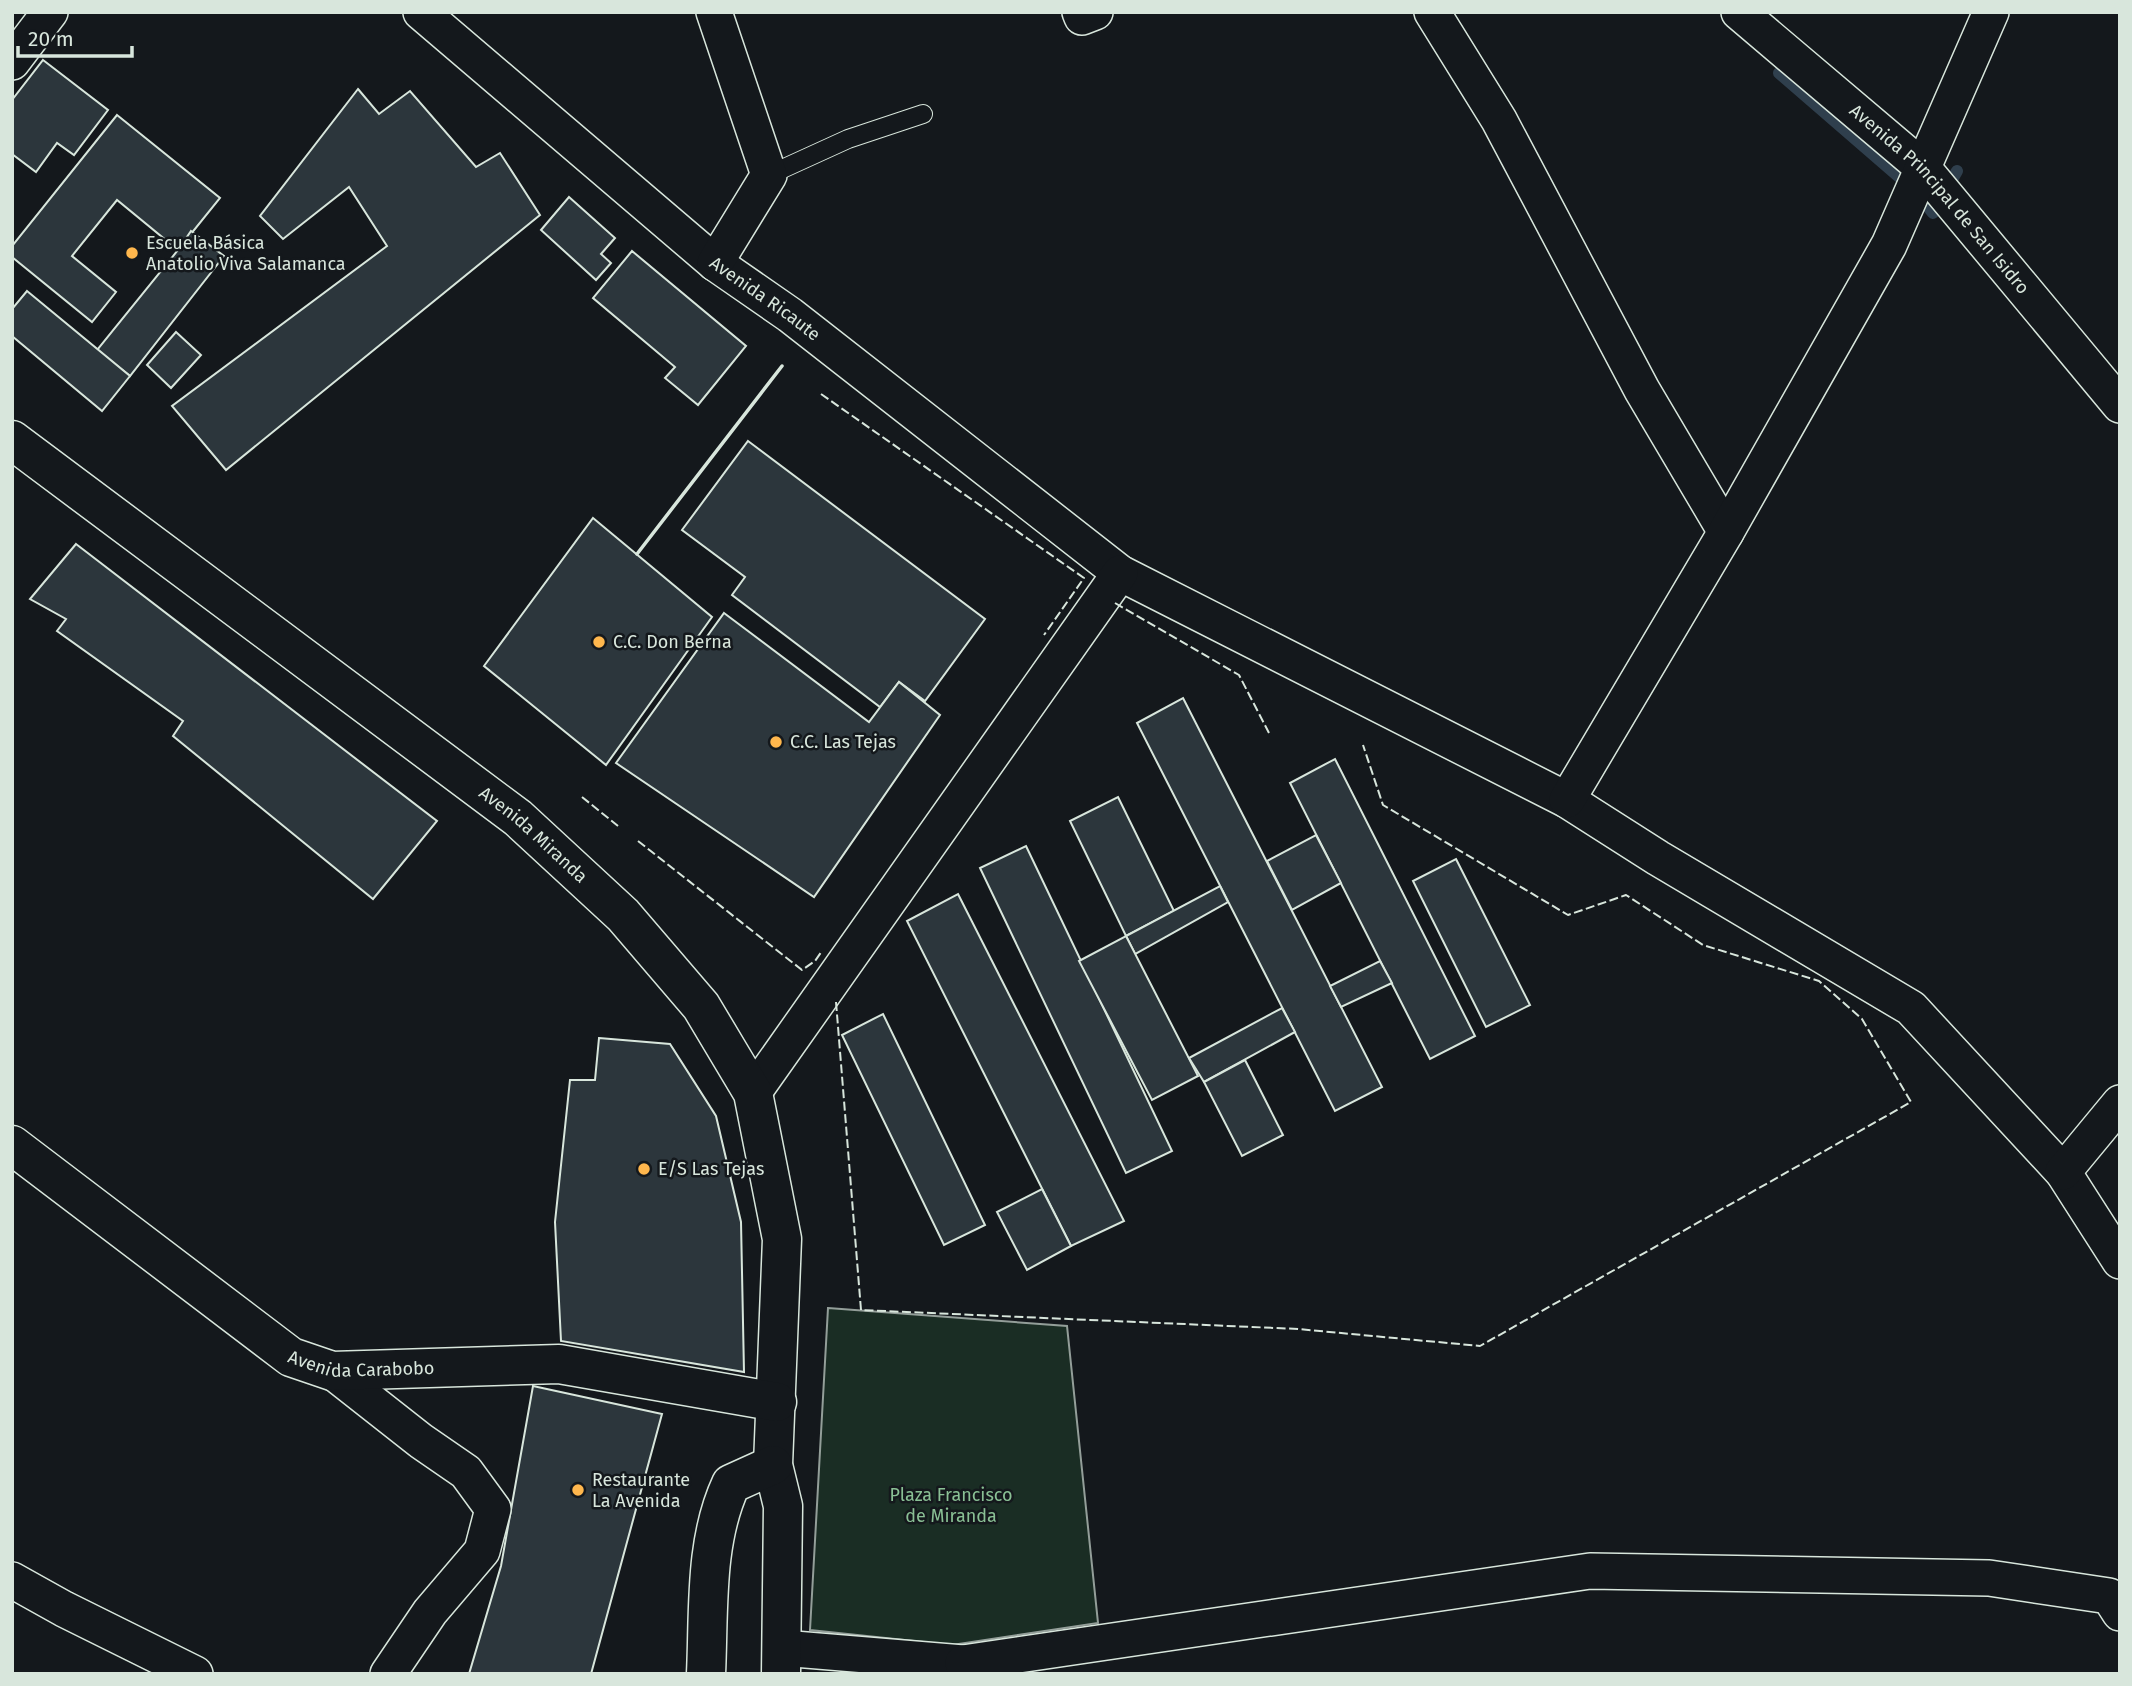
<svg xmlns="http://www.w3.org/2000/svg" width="2132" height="1686" viewBox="0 0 2132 1686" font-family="'Fira Sans',sans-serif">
<rect width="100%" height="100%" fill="#14181c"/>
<!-- green -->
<path fill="#1a2d24" stroke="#939e99" stroke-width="2" d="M 828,1308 L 1067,1326 L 1098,1623 L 952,1645 L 810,1630 Z"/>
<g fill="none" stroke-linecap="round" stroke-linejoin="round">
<!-- stream -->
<path stroke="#2f3f4d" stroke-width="12" d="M 1779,73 L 1913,189 L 1933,213 L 1957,171"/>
</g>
<!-- building -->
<g fill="#2c363c" stroke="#d8e6dc" stroke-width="2">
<path d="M 43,60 L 108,110 L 74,155 L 57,143 L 36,172 L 12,154 L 12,100 Z"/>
<path d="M 358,89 L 379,114 L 410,91 L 476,167 L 500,153 L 540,215 L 226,470 L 172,406 L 387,246 L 349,187 L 283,239 L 260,216 Z"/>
<path d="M 117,115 L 220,198 L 178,250 L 117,200 L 72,256 L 116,292 L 92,322 L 12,257 L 12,246 Z"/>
<path d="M 569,197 L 615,238 L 601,254 L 611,263 L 596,280 L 541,230 Z"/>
<path d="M 191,231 L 224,256 L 130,376 L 97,350 L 178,250 Z"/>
<path d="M 632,251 L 746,346 L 698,405 L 665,378 L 675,367 L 593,298 Z"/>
<path d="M 27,291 L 130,376 L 102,411 L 12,336 L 12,309 Z"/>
<path d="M 176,332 L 201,355 L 171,388 L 147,365 Z"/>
<path d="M 748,441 L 985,619 L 925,701 L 899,682 L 880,707 L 732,595 L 745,577 L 682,530 Z"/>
<path d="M 593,518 L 712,617 L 606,765 L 484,666 Z"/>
<path d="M 76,544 L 437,821 L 373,899 L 173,736 L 183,721 L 57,631 L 66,619 L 30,599 Z"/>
<path d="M 724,613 L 869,722 L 899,682 L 940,715 L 814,897 L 616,763 Z"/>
<path d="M 1183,698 L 1382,1087 L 1335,1111 L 1137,723 Z"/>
<path d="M 1335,759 L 1475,1036 L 1430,1059 L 1290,783 Z"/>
<path d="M 1118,797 L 1174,911 L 1126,936 L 1070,821 Z"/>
<path d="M 1316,835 L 1341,883 L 1292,910 L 1267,861 Z"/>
<path d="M 1026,846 L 1172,1151 L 1126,1173 L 980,868 Z"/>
<path d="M 1456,859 L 1530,1005 L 1486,1027 L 1413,881 Z"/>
<path d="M 1220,886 L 1228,902 L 1135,954 L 1126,936 Z"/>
<path d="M 958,894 L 1124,1221 L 1071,1246 L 907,921 Z"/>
<path d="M 1126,936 L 1198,1076 L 1152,1100 L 1079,961 Z"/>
<path d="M 1380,961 L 1392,983 L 1341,1007 L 1330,986 Z"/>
<path d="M 1282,1008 L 1295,1032 L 1204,1082 L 1189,1058 Z"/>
<path d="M 883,1014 L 985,1225 L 944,1245 L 842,1035 Z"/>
<path d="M 599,1038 L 670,1044 L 716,1116 L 741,1222 L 744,1372 L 561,1341 L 555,1222 L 570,1080 L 595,1080 Z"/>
<path d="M 1245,1060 L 1283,1135 L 1242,1156 L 1204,1082 Z"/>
<path d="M 1042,1189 L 1071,1246 L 1027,1270 L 997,1212 Z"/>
<path d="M 533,1386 L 662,1414 L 591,1674 L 469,1674 L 501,1566 Z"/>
</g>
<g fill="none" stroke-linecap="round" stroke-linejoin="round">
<defs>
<path id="service" d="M 769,175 L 848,139 L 923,114"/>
<g id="minor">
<path id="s1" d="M 421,12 L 715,263 L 790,315 L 1120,573 L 1567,800 L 1658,858 L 1911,1008 L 2063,1172 L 2120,1261"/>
<path d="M 714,12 L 769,175 L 715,263"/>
<path d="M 1080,12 L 1082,17 L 1095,12"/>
<path d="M 1432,12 L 1499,120 L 1642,390 L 1726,532"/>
<path id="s2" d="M 1739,12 L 1922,167 L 2120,405"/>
<path d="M 12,62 L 50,12"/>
<path d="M 1567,800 L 1726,532 L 1889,245 L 1991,12"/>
<path d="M 753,1093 L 1120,573"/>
<path d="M 2063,1172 L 2120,1103"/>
<path d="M 332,1371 L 421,1441 L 466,1472 L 493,1509 L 482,1551 L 430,1612 L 388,1674"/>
<path d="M 12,1580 L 64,1609 L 195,1674"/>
<path d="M 782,1648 L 963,1663 L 969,1674"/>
<path d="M 963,1663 L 1590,1571 L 1989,1578 L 2109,1596 L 2120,1613"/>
</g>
<g id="tertiary">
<path id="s3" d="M 12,440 L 518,818 L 623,915 L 701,1006 L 753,1093 L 782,1239 L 773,1465 L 783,1506 L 781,1674"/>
<path id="s4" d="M 12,1145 L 291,1357 L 332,1371 L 559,1364 L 777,1402"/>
<path d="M 706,1674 C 709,1611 704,1542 731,1484 L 773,1465"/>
</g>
</defs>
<!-- service casing -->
<use href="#service" stroke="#d8e6dc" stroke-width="20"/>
<!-- minor casing -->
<use href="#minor" stroke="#d8e6dc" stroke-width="38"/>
<!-- tertiary casing -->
<use href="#tertiary" stroke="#d8e6dc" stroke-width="41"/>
<!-- service -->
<use href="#service" stroke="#14181c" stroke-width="18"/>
<!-- minor -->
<use href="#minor" stroke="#14181c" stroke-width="35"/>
<!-- tertiary -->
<use href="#tertiary" stroke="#14181c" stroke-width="38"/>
<!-- fence -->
<g stroke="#d8e6dc" stroke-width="2" stroke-dasharray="9 3.5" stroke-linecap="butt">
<path d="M 821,394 L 1084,578 L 1044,635"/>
<path d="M 1115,603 L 1239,675 L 1269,733"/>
<path d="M 582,797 L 618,826"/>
<path d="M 638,841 L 802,970 L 815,961 L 822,951"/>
<path d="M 836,1002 L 861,1310 L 1298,1329 L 1480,1346 L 1911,1102 L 1862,1019 L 1819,981 L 1703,945 L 1626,895 L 1568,915 L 1383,805 L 1363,745"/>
</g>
<!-- wall -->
<path stroke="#d8e6dc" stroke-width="3.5" d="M 637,554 L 782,366"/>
</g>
<!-- markers -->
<g fill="#ffb74d" stroke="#14181c" stroke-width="2.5">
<circle cx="132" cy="253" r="7"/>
<circle cx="599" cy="642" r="7"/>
<circle cx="776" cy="742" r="7"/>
<circle cx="644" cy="1169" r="7"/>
<circle cx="578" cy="1490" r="7"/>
</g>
<g text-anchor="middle" stroke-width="5" stroke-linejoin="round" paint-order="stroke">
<!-- street labels -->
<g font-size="18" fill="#d8e6dc" stroke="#14181c">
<text dy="6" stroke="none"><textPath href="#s2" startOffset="275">Avenida Principal de San Isidro</textPath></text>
<text dy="6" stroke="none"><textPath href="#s1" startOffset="448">Avenida Ricaute</textPath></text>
<text dy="6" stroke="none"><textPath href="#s3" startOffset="654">Avenida Miranda</textPath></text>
<text dy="6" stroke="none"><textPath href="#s4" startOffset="422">Avenida Carabobo</textPath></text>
</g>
<!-- poi labels -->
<g font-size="18" fill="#d8e6dc" stroke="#14181c" text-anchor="start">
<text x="146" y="249">Escuela Básica<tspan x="146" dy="21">Anatolio Viva Salamanca</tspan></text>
<text x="613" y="648">C.C. Don Berna</text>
<text x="790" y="748">C.C. Las Tejas</text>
<text x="658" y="1175">E/S Las Tejas</text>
<text x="592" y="1486">Restaurante<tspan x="592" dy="21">La Avenida</tspan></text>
</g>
<!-- park labels -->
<g font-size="18" fill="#8ac095" stroke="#14181c">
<text x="951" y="1501">Plaza Francisco<tspan x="951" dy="21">de Miranda</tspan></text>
</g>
</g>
<!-- border -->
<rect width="2132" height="1686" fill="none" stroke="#d8e6dc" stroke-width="28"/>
<!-- scale -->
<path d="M18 46v10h114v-10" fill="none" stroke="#d8e6dc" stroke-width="3.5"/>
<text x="28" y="46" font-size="21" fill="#d8e6dc" stroke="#14181c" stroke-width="5" paint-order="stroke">20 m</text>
</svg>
